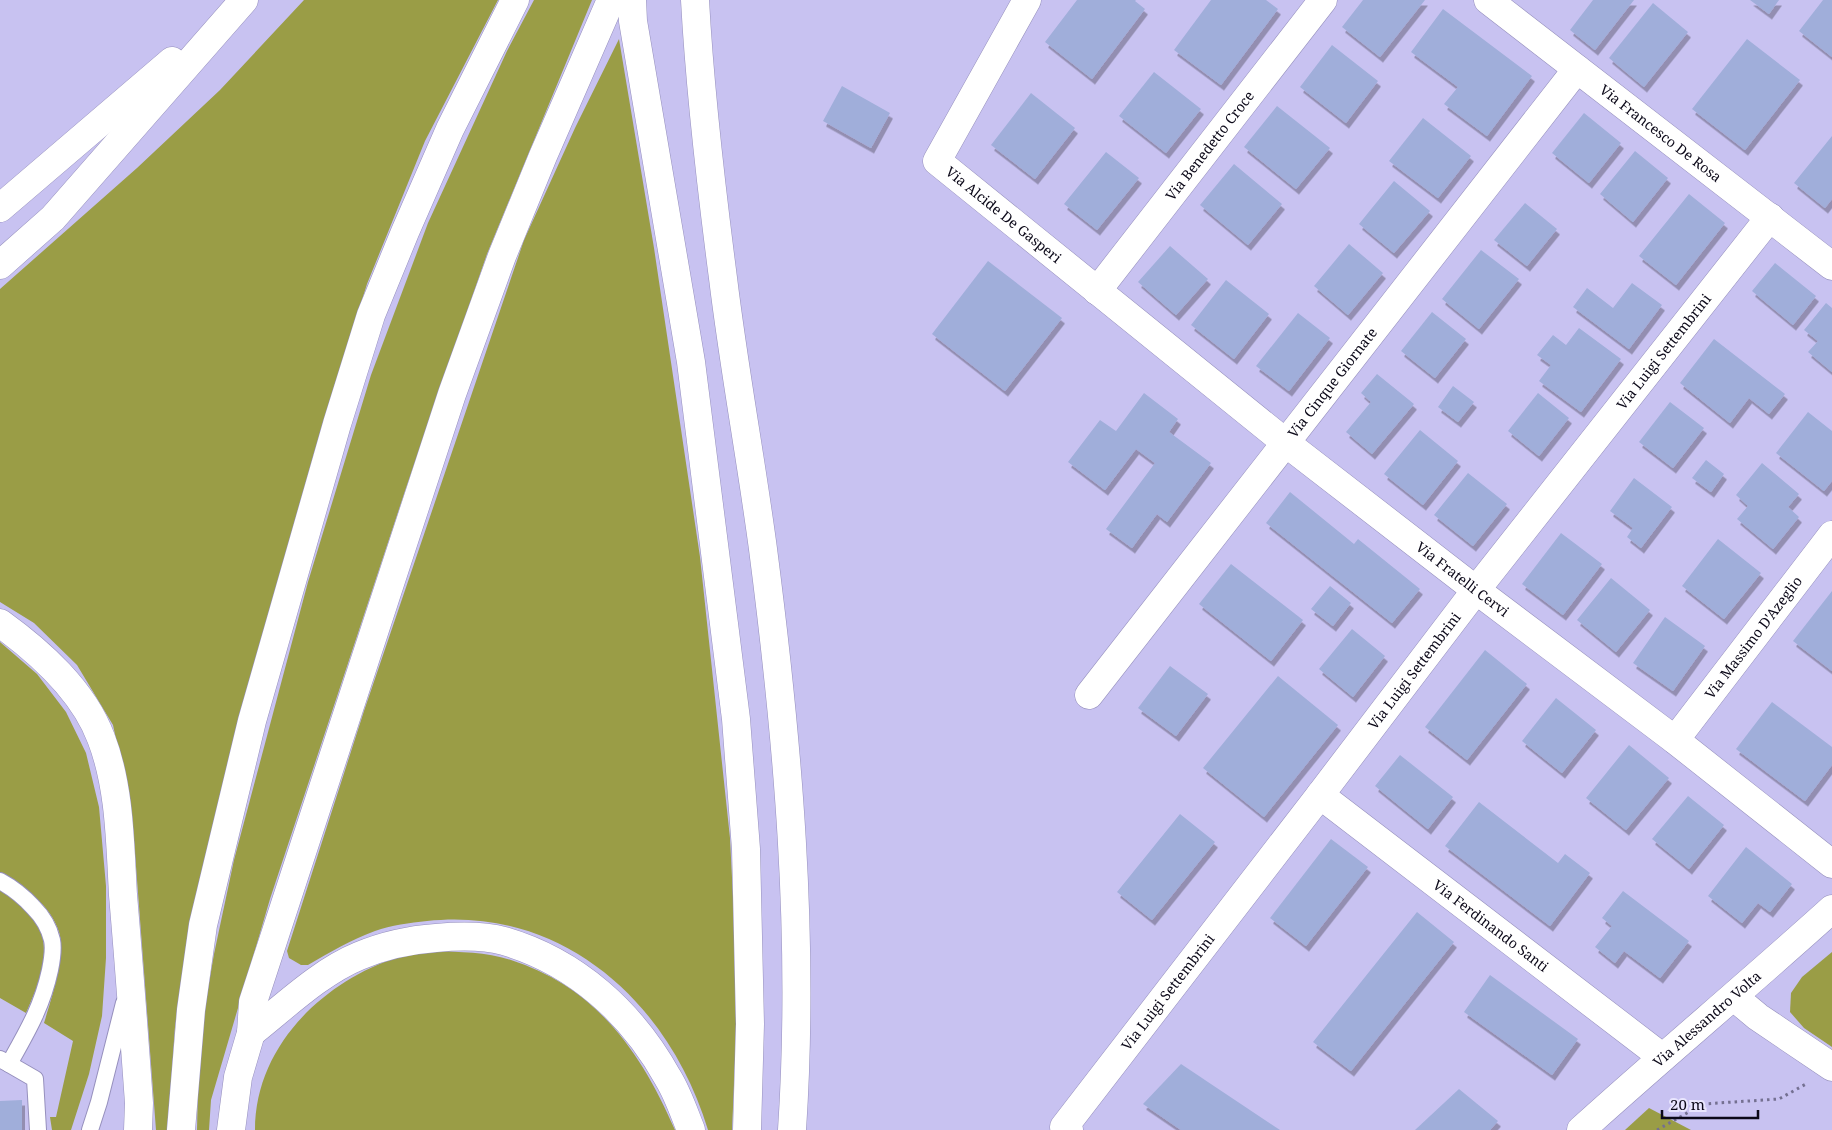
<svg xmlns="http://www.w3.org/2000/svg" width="1832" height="1130" viewBox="0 0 1832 1130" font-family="'Noto Serif',serif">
<defs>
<filter id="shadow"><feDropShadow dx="3" dy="5.5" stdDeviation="0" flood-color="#0004"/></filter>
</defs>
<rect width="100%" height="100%" fill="#c8c2f1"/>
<!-- green -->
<g fill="#9a9d46">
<path d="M 304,0 L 498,0 L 425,141 L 367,284 L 315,450 L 254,665 L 189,926 L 175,1027 L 168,1130 L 156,1130 L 132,814 L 113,725 L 77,665 L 34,623 L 0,602 L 0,289 L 137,168 L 220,90 Z"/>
<path d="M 534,0 L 592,0 L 487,254 L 406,488 L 270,899 L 211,1100 L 209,1130 L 197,1130 L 199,1041 L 214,954 L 234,860 L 308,582 L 371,375 L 428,223 L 507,51 Z"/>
<path d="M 619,39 L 654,248 L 700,557 L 730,838 L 738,996 L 732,1130 L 708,1130 C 670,1004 564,906 427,921 C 410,923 391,925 375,931 C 351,940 330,952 308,965 L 301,965 L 289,958 L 287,951 L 364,711 L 524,240 L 575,128 Z"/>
<path d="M 0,642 L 37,674 L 66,712 L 86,753 L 99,807 L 106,886 L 106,958 L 102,1016 L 89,1074 L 71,1130 L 52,1130 L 50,1117 L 56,1117 L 73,1041 L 44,1023 C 51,1000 66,955 59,932 C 51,906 23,884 0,872 Z"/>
<path d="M 0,890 C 8,895 19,900 26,907 C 57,940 42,977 26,1013 L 0,998 Z"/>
<path d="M 435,951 C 460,952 487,952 511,960 C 596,987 641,1052 675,1130 L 255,1130 C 255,1047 322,982 398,957 C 409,953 423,953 435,951 Z"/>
<path d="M 1832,952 L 1832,1047 L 1804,1028 L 1790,1012 L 1791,993 L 1802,977 Z"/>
<path d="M 1649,1108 L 1691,1130 L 1625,1130 Z"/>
</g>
<!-- building -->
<g fill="#a0aeda" filter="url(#shadow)">
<path d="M 1077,0 L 1136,0 L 1135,1 L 1145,9 L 1092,79 L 1045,42 Z"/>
<path d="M 1211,0 L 1266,0 L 1278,9 L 1221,85 L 1174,50 Z"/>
<path d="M 1363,0 L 1425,0 L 1380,57 L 1342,27 Z"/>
<path d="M 1593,0 L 1634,0 L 1595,50 L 1570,30 Z"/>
<path d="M 1750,0 L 1779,0 L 1769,14 Z"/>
<path d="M 1823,0 L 1832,0 L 1832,57 L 1799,31 Z"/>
<path d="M 1653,3 L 1688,32 L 1644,87 L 1609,58 Z"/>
<path d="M 1443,9 L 1532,76 L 1487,136 L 1444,104 L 1458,87 L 1411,52 Z"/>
<path d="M 1747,39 L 1800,80 L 1745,150 L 1692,109 Z"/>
<path d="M 1332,45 L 1378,81 L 1346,123 L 1300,87 Z"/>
<path d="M 1154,72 L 1201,109 L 1166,153 L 1119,116 Z"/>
<path d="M 842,86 L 890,113 L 871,148 L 823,121 Z"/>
<path d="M 1031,93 L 1075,128 L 1035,179 L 991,145 Z"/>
<path d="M 1277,106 L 1330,148 L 1296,189 L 1244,147 Z"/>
<path d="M 1584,113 L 1621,143 L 1589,183 L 1552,153 Z"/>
<path d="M 1423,118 L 1471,156 L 1438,198 L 1389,161 Z"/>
<path d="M 1832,136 L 1832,199 L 1825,208 L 1794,183 Z"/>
<path d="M 1635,151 L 1668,178 L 1633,222 L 1600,194 Z"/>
<path d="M 1106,152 L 1139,178 L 1097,230 L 1064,204 Z"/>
<path d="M 1234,164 L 1282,204 L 1248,245 L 1200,205 Z"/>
<path d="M 1394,181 L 1430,211 L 1394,253 L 1359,224 Z"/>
<path d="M 1689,194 L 1725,223 L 1676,285 L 1639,256 Z"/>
<path d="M 1525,203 L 1557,229 L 1527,266 L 1494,240 Z"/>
<path d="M 1349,244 L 1383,273 L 1348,315 L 1314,286 Z"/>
<path d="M 1170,246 L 1208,279 L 1176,315 L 1138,282 Z"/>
<path d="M 1481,250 L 1519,279 L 1479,329 L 1442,299 Z"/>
<path d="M 988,261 L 1062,318 L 1005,391 L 932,334 Z"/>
<path d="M 1775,263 L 1816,296 L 1793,325 L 1752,291 Z"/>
<path d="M 1226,280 L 1269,314 L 1234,359 L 1191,325 Z"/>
<path d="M 1632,283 L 1662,305 L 1629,349 L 1573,307 L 1587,288 L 1613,308 Z"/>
<path d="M 1826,303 L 1832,308 L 1832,372 L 1808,352 L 1818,341 L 1804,330 Z"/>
<path d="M 1432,312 L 1466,339 L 1435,378 L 1401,351 Z"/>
<path d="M 1298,313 L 1330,338 L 1289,391 L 1256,366 Z"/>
<path d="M 1579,328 L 1621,359 L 1581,412 L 1539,381 L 1551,365 L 1537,355 L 1553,335 L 1566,345 Z"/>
<path d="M 1714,339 L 1785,394 L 1769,414 L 1749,398 L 1730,423 L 1680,383 Z"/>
<path d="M 1377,374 L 1414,404 L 1372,454 L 1346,432 L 1371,402 L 1361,393 Z"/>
<path d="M 1453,386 L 1474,402 L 1458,422 L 1438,407 Z"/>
<path d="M 1144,393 L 1178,419 L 1169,432 L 1211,463 L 1167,522 L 1157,514 L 1132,548 L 1106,529 L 1155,463 L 1136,449 L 1105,490 L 1068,462 L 1100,420 L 1116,431 Z"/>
<path d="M 1538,393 L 1569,418 L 1539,456 L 1508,431 Z"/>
<path d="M 1670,402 L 1704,428 L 1673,468 L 1639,442 Z"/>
<path d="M 1808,412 L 1832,431 L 1832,481 L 1824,491 L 1776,453 Z"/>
<path d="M 1420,430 L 1458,461 L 1423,505 L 1384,474 Z"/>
<path d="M 1706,460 L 1724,474 L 1711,492 L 1692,478 Z"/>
<path d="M 1762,463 L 1799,494 L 1788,507 L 1799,517 L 1773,549 L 1737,519 L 1748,506 L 1736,495 Z"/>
<path d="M 1468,473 L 1507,504 L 1473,546 L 1434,515 Z"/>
<path d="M 1634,478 L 1672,507 L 1641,548 L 1627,537 L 1633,528 L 1610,511 Z"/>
<path d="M 1290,492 L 1354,544 L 1358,539 L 1420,589 L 1392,623 L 1266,523 Z"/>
<path d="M 1561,533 L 1602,564 L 1563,615 L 1522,584 Z"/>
<path d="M 1718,539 L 1761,573 L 1724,619 L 1682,586 Z"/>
<path d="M 1231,564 L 1303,620 L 1271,661 L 1199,604 Z"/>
<path d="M 1611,578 L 1650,610 L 1616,652 L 1577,620 Z"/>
<path d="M 1330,586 L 1351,603 L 1333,626 L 1311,609 Z"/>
<path d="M 1832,591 L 1832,671 L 1793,641 Z"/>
<path d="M 1665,617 L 1705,646 L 1673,691 L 1633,663 Z"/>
<path d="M 1352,629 L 1385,656 L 1353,697 L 1319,669 Z"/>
<path d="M 1485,650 L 1527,684 L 1467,760 L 1425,727 Z"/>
<path d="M 1170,666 L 1208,694 L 1176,736 L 1138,708 Z"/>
<path d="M 1278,676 L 1338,725 L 1264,817 L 1203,768 Z"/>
<path d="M 1556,698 L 1596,730 L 1562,773 L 1522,741 Z"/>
<path d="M 1772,702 L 1832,747 L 1832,765 L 1805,801 L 1736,749 Z"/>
<path d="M 1629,745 L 1669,778 L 1626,830 L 1586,798 Z"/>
<path d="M 1400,755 L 1453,797 L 1428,829 L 1375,786 Z"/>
<path d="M 1688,796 L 1724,825 L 1689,869 L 1652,839 Z"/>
<path d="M 1479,802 L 1558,863 L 1565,854 L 1590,873 L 1550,926 L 1445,846 Z"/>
<path d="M 1180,814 L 1215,842 L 1152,920 L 1117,892 Z"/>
<path d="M 1331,839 L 1368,867 L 1306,946 L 1270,918 Z"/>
<path d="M 1746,847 L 1792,884 L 1770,912 L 1758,903 L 1742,923 L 1708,896 Z"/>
<path d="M 1623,891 L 1689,941 L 1660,978 L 1624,951 L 1615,963 L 1595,947 L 1612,926 L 1602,918 Z"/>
<path d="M 1417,912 L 1454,942 L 1351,1071 L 1313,1042 Z"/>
<path d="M 1490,975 L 1578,1039 L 1552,1075 L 1464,1012 Z"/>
<path d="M 1181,1064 L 1280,1130 L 1181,1130 L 1143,1104 Z"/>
<path d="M 1459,1089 L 1498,1121 L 1490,1130 L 1415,1130 Z"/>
<path d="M 22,1100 L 22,1130 L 0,1130 L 0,1101 Z"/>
</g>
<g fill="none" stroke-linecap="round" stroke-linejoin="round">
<defs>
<g id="service">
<path d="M 0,881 C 13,888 23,896 33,907 C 42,916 49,927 52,940 C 54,949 52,960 50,970 C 42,1007 27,1032 9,1064 L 0,1059"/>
<path d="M 9,1064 L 35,1079 L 38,1130"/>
<path d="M 90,1130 L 99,1102 L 124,1003"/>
</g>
<g id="minor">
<path id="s1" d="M 1027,0 L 937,161 L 1286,443 L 1476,590 L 1675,740 L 1832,864"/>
<path id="s2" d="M 1488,0 L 1832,266"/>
<path id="s3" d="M 1097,291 L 1323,0"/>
<path id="s4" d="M 1089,695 L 1577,69"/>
<path id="s5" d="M 1675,740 L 1832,535"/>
<path id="s6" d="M 1320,795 L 1662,1057"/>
<path d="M 1734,997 L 1758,1017 L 1832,1067"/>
<path id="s7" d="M 1069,1130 L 1064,1127 L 1320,795 L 1476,590 L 1770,217"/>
<path id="s8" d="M 1581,1130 C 1664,1055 1749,984 1832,909"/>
</g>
<g id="motorway">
<path d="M 632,0 L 633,21 L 691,362 L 736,719 L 746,849 L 750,1024 L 747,1130"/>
<path d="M 695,0 C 700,93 711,186 723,278 C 734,369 751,459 763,549 C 788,742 805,936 792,1130"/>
<path d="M 0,208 L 172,61"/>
<path d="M 0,265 L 53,218 L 244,0"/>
<path d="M 0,623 C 40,652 83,690 101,738 C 120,787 120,843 123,895 C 129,964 134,1033 139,1103 L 138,1130"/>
<path d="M 251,1033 C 284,1007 320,972 359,956 C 385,945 408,940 436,938 C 458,936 482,935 504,941 C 576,962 632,1013 668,1078 C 678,1094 684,1113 691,1130"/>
<path d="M 181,1130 L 191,1010 L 203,925 L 252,721 L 337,424 L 371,315 L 405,232 L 450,129 L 515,0"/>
<path d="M 231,1130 L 238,1077 L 251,1033 L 253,1002 L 452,394 L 502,256 L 543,156 L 611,0"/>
</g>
</defs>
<!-- service casing -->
<use href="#service" stroke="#9690bd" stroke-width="18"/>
<!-- minor casing -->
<use href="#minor" stroke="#9690bd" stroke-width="29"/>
<!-- motorway casing -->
<use href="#motorway" stroke="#9690bd" stroke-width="29"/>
<!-- path -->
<path stroke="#747091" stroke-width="3" stroke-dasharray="2.5 4" stroke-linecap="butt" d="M 1657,1130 L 1703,1104 L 1779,1099 L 1806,1084"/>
<!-- service -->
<use href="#service" stroke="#fff" stroke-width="16"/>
<!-- minor -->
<use href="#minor" stroke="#fff" stroke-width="28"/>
<!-- motorway -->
<use href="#motorway" stroke="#fff" stroke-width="28"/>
</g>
<g text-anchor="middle" stroke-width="5" stroke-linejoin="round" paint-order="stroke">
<!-- street labels -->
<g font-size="14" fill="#0b0818" stroke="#e9e6fe">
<text dy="5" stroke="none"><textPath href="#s2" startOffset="218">Via Francesco De Rosa</textPath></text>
<text dy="5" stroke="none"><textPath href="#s3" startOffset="184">Via Benedetto Croce</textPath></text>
<text dy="5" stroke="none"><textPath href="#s1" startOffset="270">Via Alcide De Gasperi</textPath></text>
<text dy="5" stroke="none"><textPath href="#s7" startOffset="986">Via Luigi Settembrini</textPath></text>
<text dy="5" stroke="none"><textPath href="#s4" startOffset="396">Via Cinque Giornate</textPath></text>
<text dy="5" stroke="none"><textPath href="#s1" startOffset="856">Via Fratelli Cervi</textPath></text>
<text dy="5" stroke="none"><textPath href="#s5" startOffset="129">Via Massimo D'Azeglio</textPath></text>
<text dy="5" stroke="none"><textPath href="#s7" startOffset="581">Via Luigi Settembrini</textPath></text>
<text dy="5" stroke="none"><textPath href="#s6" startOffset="215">Via Ferdinando Santi</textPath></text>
<text dy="5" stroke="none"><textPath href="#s7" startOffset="176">Via Luigi Settembrini</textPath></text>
<text dy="5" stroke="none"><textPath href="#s8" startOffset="168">Via Alessandro Volta</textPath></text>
</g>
</g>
<!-- scale -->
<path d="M1662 1110v8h96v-8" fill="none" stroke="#0b0818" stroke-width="2.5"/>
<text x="1670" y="1110" font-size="15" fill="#0b0818" stroke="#e9e6fe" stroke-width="4" paint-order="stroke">20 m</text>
</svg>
